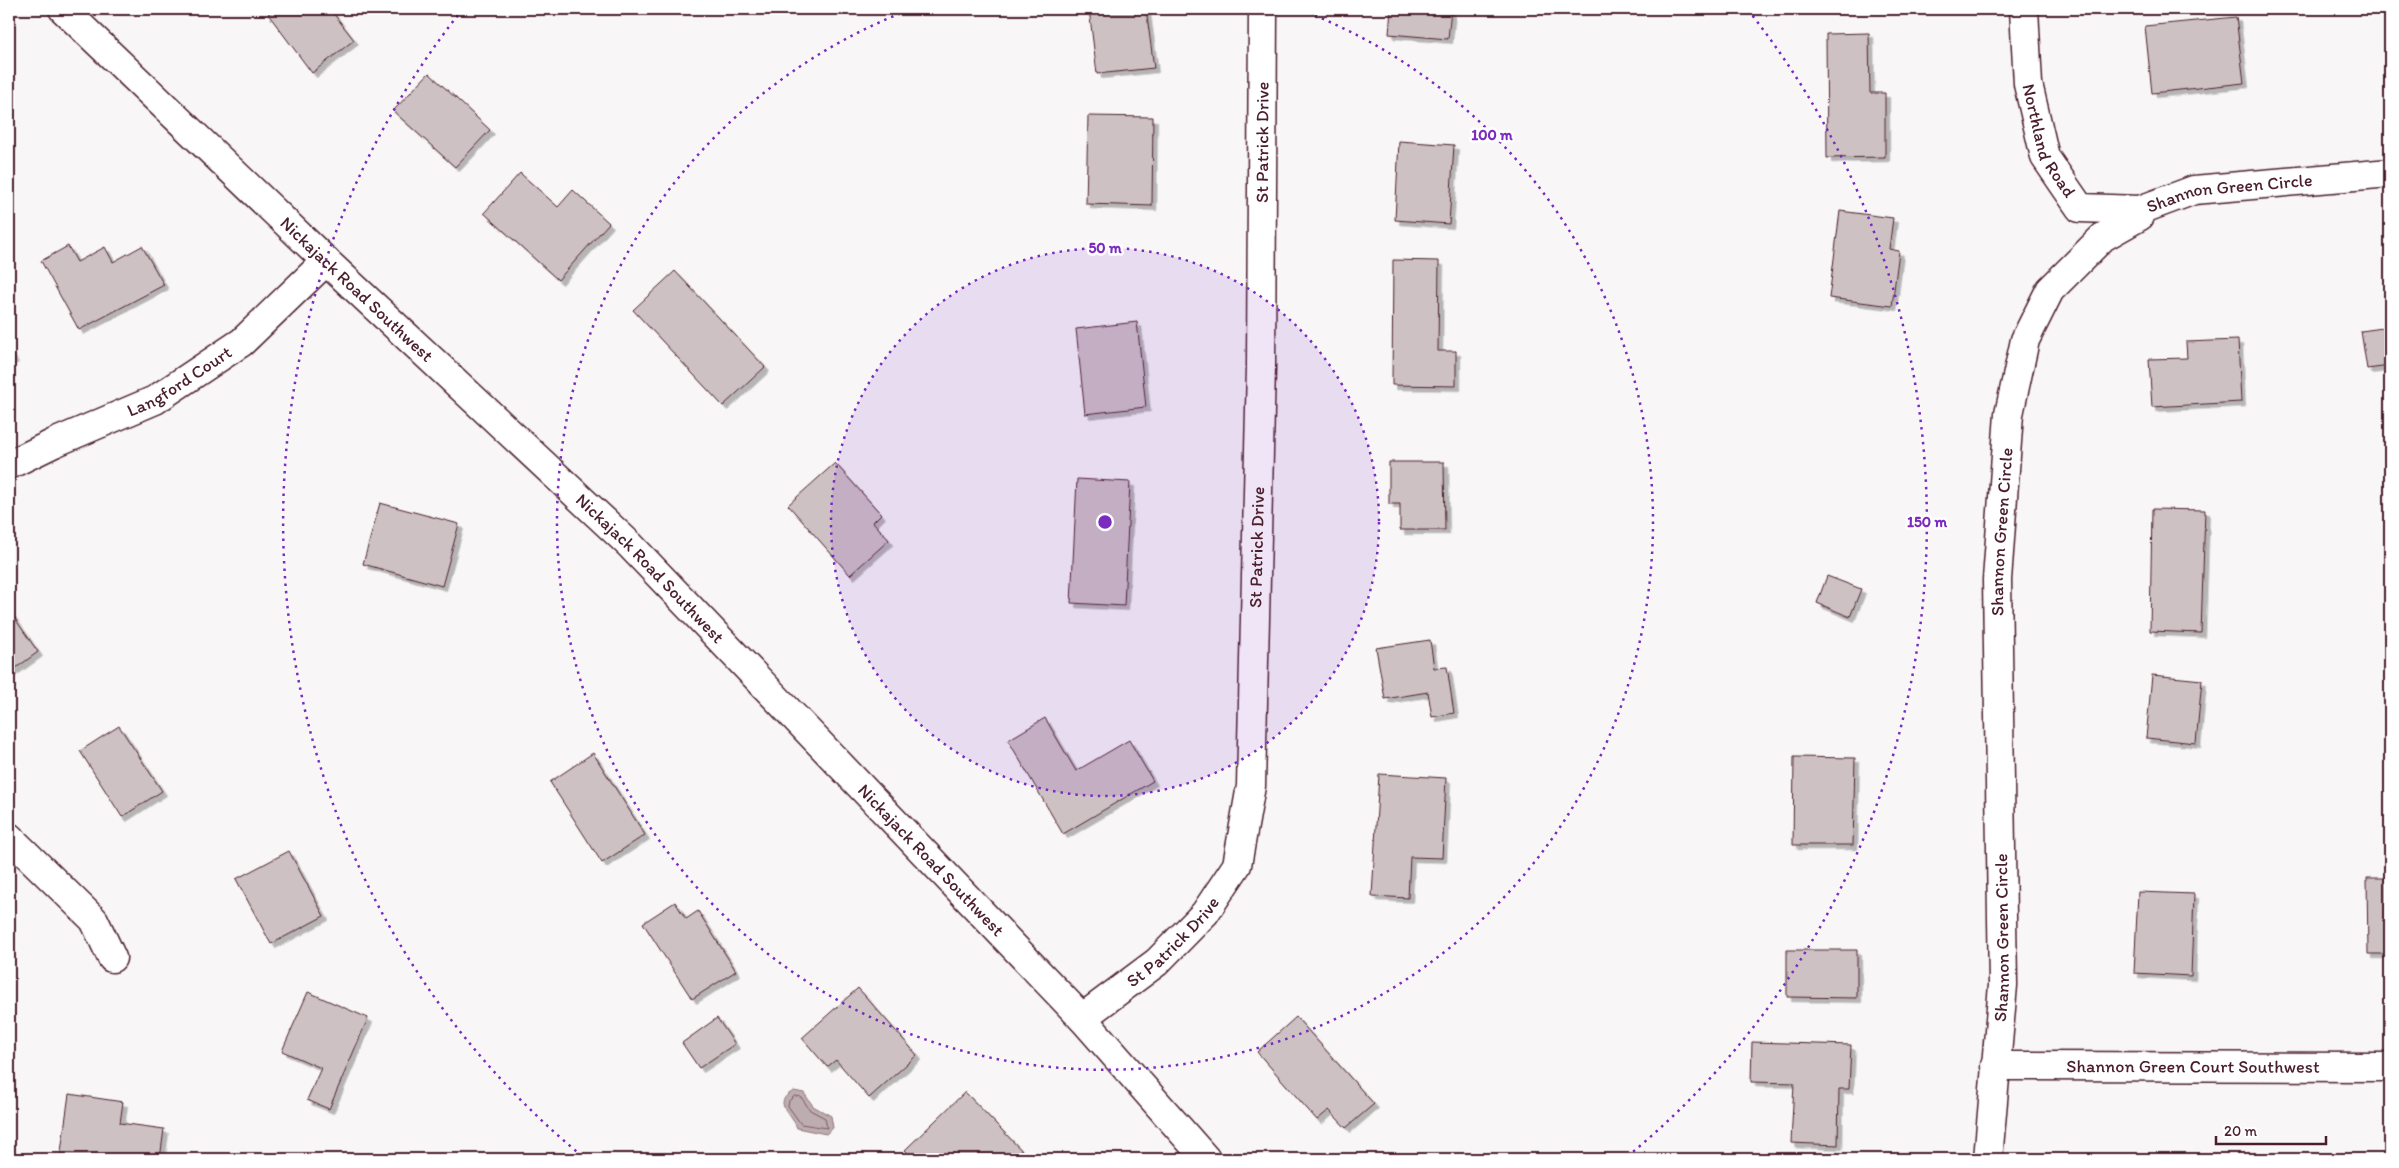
<svg xmlns="http://www.w3.org/2000/svg" width="2399" height="1168" viewBox="0 0 2399 1168" font-family="Itim,sans-serif">
<defs>
<filter id="shadow"><feDropShadow dx="4.5" dy="4.5" stdDeviation="0" flood-color="#0004"/></filter>
</defs>
<rect width="100%" height="100%" fill="#f8f6f7"/>
<filter id="ink" filterUnits="userSpaceOnUse"><feTurbulence type="fractalNoise" baseFrequency=".02" numOctaves="2"/><feDisplacementMap in="SourceGraphic" scale="10" xChannelSelector="R" yChannelSelector="G"/><feConvolveMatrix kernelMatrix="1 2 1 2 8 2 1 2 1" color-interpolation-filters="sRGB"/></filter>
<g filter="url(#ink)">
<!-- water -->
<path fill="#bdadb0" stroke="#8f747b" d="M 794,1091 L 804,1093 L 813,1106 L 831,1116 L 833,1128 L 826,1134 L 797,1128 C 792,1113 770,1103 794,1091 Z"/>
<g fill="none" stroke-linecap="round" stroke-linejoin="round">
<!-- shore -->
<path stroke="#785860" stroke-width="1" d="M 795,1096 L 801,1097 L 810,1110 L 825,1118 L 827,1128 L 801,1124 L 788,1106 L 789,1101 Z"/>
</g>
<!-- building -->
<g fill="#cdc1c4" stroke="#4a1f2b" filter="url(#shadow)">
<path d="M 274,9 L 330,9 L 354,40 L 312,73 L 268,14 Z"/>
<path d="M 1089,9 L 1146,9 L 1154,68 L 1097,74 Z"/>
<path d="M 1391,9 L 1451,9 L 1448,39 L 1389,34 Z"/>
<path d="M 2236,17 L 2244,83 L 2152,93 L 2145,26 Z"/>
<path d="M 1869,33 L 1870,93 L 1885,93 L 1885,157 L 1827,158 L 1826,34 Z"/>
<path d="M 429,73 L 490,130 L 455,167 L 393,111 Z"/>
<path d="M 1088,116 L 1153,117 L 1152,206 L 1086,204 Z"/>
<path d="M 1399,141 L 1454,145 L 1449,224 L 1395,220 Z"/>
<path d="M 520,173 L 558,207 L 573,190 L 609,223 L 558,280 L 484,213 Z"/>
<path d="M 1840,211 L 1893,218 L 1889,249 L 1899,251 L 1892,306 L 1829,298 Z"/>
<path d="M 68,246 L 77,262 L 105,247 L 113,262 L 142,246 L 164,285 L 79,330 L 41,261 Z"/>
<path d="M 1393,260 L 1439,261 L 1438,351 L 1456,351 L 1456,386 L 1392,385 Z"/>
<path d="M 675,271 L 765,367 L 723,406 L 633,310 Z"/>
<path d="M 1137,322 L 1146,407 L 1085,414 L 1076,329 Z"/>
<path d="M 2390,327 L 2390,366 L 2367,369 L 2361,331 Z"/>
<path d="M 2238,340 L 2241,402 L 2152,407 L 2149,359 L 2187,358 L 2186,342 Z"/>
<path d="M 9,350 L 14,358 L 9,361 Z"/>
<path d="M 1389,462 L 1444,462 L 1445,530 L 1400,530 L 1400,504 L 1389,504 Z"/>
<path d="M 835,463 L 881,514 L 873,522 L 889,540 L 850,575 L 788,505 Z"/>
<path d="M 1077,479 L 1130,482 L 1124,606 L 1071,603 Z"/>
<path d="M 380,503 L 459,524 L 442,586 L 363,564 Z"/>
<path d="M 2152,509 L 2205,510 L 2201,633 L 2150,631 Z"/>
<path d="M 1827,576 L 1861,589 L 1850,617 L 1817,603 Z"/>
<path d="M 9,610 L 38,652 L 9,673 Z"/>
<path d="M 1430,640 L 1434,668 L 1447,667 L 1454,713 L 1432,717 L 1428,692 L 1385,699 L 1376,648 Z"/>
<path d="M 2152,675 L 2202,680 L 2196,743 L 2146,738 Z"/>
<path d="M 1045,718 L 1076,771 L 1129,740 L 1153,781 L 1063,834 L 1008,740 Z"/>
<path d="M 119,726 L 162,791 L 122,817 L 80,751 Z"/>
<path d="M 593,753 L 645,835 L 602,863 L 550,782 Z"/>
<path d="M 1794,757 L 1855,758 L 1853,845 L 1793,845 Z"/>
<path d="M 1379,774 L 1446,778 L 1442,858 L 1410,857 L 1408,898 L 1372,896 Z"/>
<path d="M 289,851 L 324,916 L 271,944 L 236,879 Z"/>
<path d="M 2367,878 L 2390,878 L 2390,954 L 2368,954 Z"/>
<path d="M 2138,892 L 2194,894 L 2191,976 L 2134,973 Z"/>
<path d="M 675,902 L 686,919 L 698,911 L 736,971 L 692,999 L 643,923 Z"/>
<path d="M 1787,950 L 1857,950 L 1857,998 L 1787,997 Z"/>
<path d="M 858,988 L 917,1055 L 869,1098 L 836,1060 L 827,1067 L 802,1038 Z"/>
<path d="M 308,992 L 368,1018 L 329,1109 L 307,1100 L 321,1068 L 282,1051 Z"/>
<path d="M 1296,1017 L 1374,1104 L 1346,1128 L 1329,1110 L 1317,1120 L 1257,1052 Z"/>
<path d="M 717,1018 L 735,1044 L 699,1068 L 682,1043 Z"/>
<path d="M 1752,1042 L 1851,1045 L 1849,1089 L 1839,1089 L 1838,1145 L 1791,1143 L 1794,1083 L 1751,1082 Z"/>
<path d="M 965,1092 L 1030,1159 L 958,1159 L 954,1156 L 951,1159 L 914,1159 L 905,1150 Z"/>
<path d="M 69,1094 L 123,1102 L 120,1123 L 164,1129 L 160,1159 L 60,1159 Z"/>
</g>
<g fill="none" stroke-linecap="round" stroke-linejoin="round">
<defs>
<g id="street">
<path id="s1" d="M 2024,9 L 2028,84 L 2045,157 L 2080,208 L 2140,210 L 2194,190 L 2390,173"/>
<path id="s2" d="M 9,465 L 54,443 L 155,400 L 242,342 L 326,261"/>
<path d="M 9,837 L 94,920 L 112,958"/>
<path id="s3" d="M 1082,1018 L 1157,962 L 1205,913 L 1237,865 L 1251,786 L 1261,367 L 1263,9"/>
<path id="s4" d="M 1995,1066 L 2390,1067"/>
<path id="s5" d="M 1988,1159 L 2003,985 L 1997,580 L 2009,414 L 2025,340 L 2050,290 L 2103,237 L 2140,216 L 2140,210"/>
</g>
<g id="secondary">
<path id="s6" d="M 63,9 L 326,261 L 630,545 L 1082,1018 L 1206,1159"/>
</g>
</defs>
<!-- street casing -->
<use href="#street" stroke="#4a1f2b" stroke-width="31"/>
<!-- secondary casing -->
<use href="#secondary" stroke="#4a1f2b" stroke-width="31"/>
<!-- street -->
<use href="#street" stroke="#fff" stroke-width="28"/>
<!-- secondary -->
<use href="#secondary" stroke="#fff" stroke-width="28"/>
</g>
</g>
<!-- distance rings -->
<circle cx="1105" cy="522" r="274" fill="#7b2cbf" fill-opacity=".12"/>
<g fill="none" stroke="#7b2cbf" stroke-width="2.5" stroke-dasharray="2.5 5">
<circle cx="1105" cy="522" r="274"/>
<path d="M1301 10A548 548 0 1 1 909 10"/>
<path d="M582 1156A822 822 0 0 1 462 10M1748 10A822 822 0 0 1 1628 1156"/>
</g>
<g text-anchor="middle" stroke-width="5" stroke-linejoin="round" paint-order="stroke">
<!-- street labels -->
<g font-size="18" fill="#4a1f2b" stroke="#fff">
<text dy="6" stroke="none"><textPath href="#s1" startOffset="136">Northland Road</textPath></text>
<text dy="6" stroke="none"><textPath href="#s3" startOffset="944">St Patrick Drive</textPath></text>
<text dy="6" stroke="none"><textPath href="#s1" startOffset="364">Shannon Green Circle</textPath></text>
<text dy="6" stroke="none"><textPath href="#s6" startOffset="406">Nickajack Road Southwest</textPath></text>
<text dy="6" stroke="none"><textPath href="#s2" startOffset="190">Langford Court</textPath></text>
<text dy="6" stroke="none"><textPath href="#s5" startOffset="628">Shannon Green Circle</textPath></text>
<text dy="6" stroke="none"><textPath href="#s3" startOffset="539">St Patrick Drive</textPath></text>
<text dy="6" stroke="none"><textPath href="#s6" startOffset="811">Nickajack Road Southwest</textPath></text>
<text dy="6" stroke="none"><textPath href="#s6" startOffset="1216">Nickajack Road Southwest</textPath></text>
<text dy="6" stroke="none"><textPath href="#s5" startOffset="222">Shannon Green Circle</textPath></text>
<text dy="6" stroke="none"><textPath href="#s3" startOffset="119">St Patrick Drive</textPath></text>
<text dy="6" stroke="none"><textPath href="#s4" startOffset="198">Shannon Green Court Southwest</textPath></text>
</g>
</g>
<circle cx="1105" cy="522" r="8" fill="#7b2cbf" stroke="#fff" stroke-width="2.5"/>
<g font-size="15" text-anchor="middle" font-weight="bold" fill="#7b2cbf" stroke="#fff" stroke-width="5" stroke-linejoin="round" paint-order="stroke">
<text x="1492" y="140">100 m</text>
<text x="1105" y="253">50 m</text>
<text x="1927" y="527">150 m</text>
</g>
<!-- margin -->
<rect width="2399" height="1168" fill="none" stroke="#fff" stroke-width="30"/>
<rect x="15" y="15" width="2369" height="1138" fill="none" stroke="#4a1f2b" stroke-width="2" filter="url(#ink)"/>
<!-- scale -->
<path d="M2216 1136v8h110v-8" fill="none" stroke="#4a1f2b" stroke-width="2.5"/>
<text x="2224" y="1136" font-size="15" fill="#4a1f2b" stroke="#ffffff" stroke-width="4" paint-order="stroke">20 m</text>
</svg>
